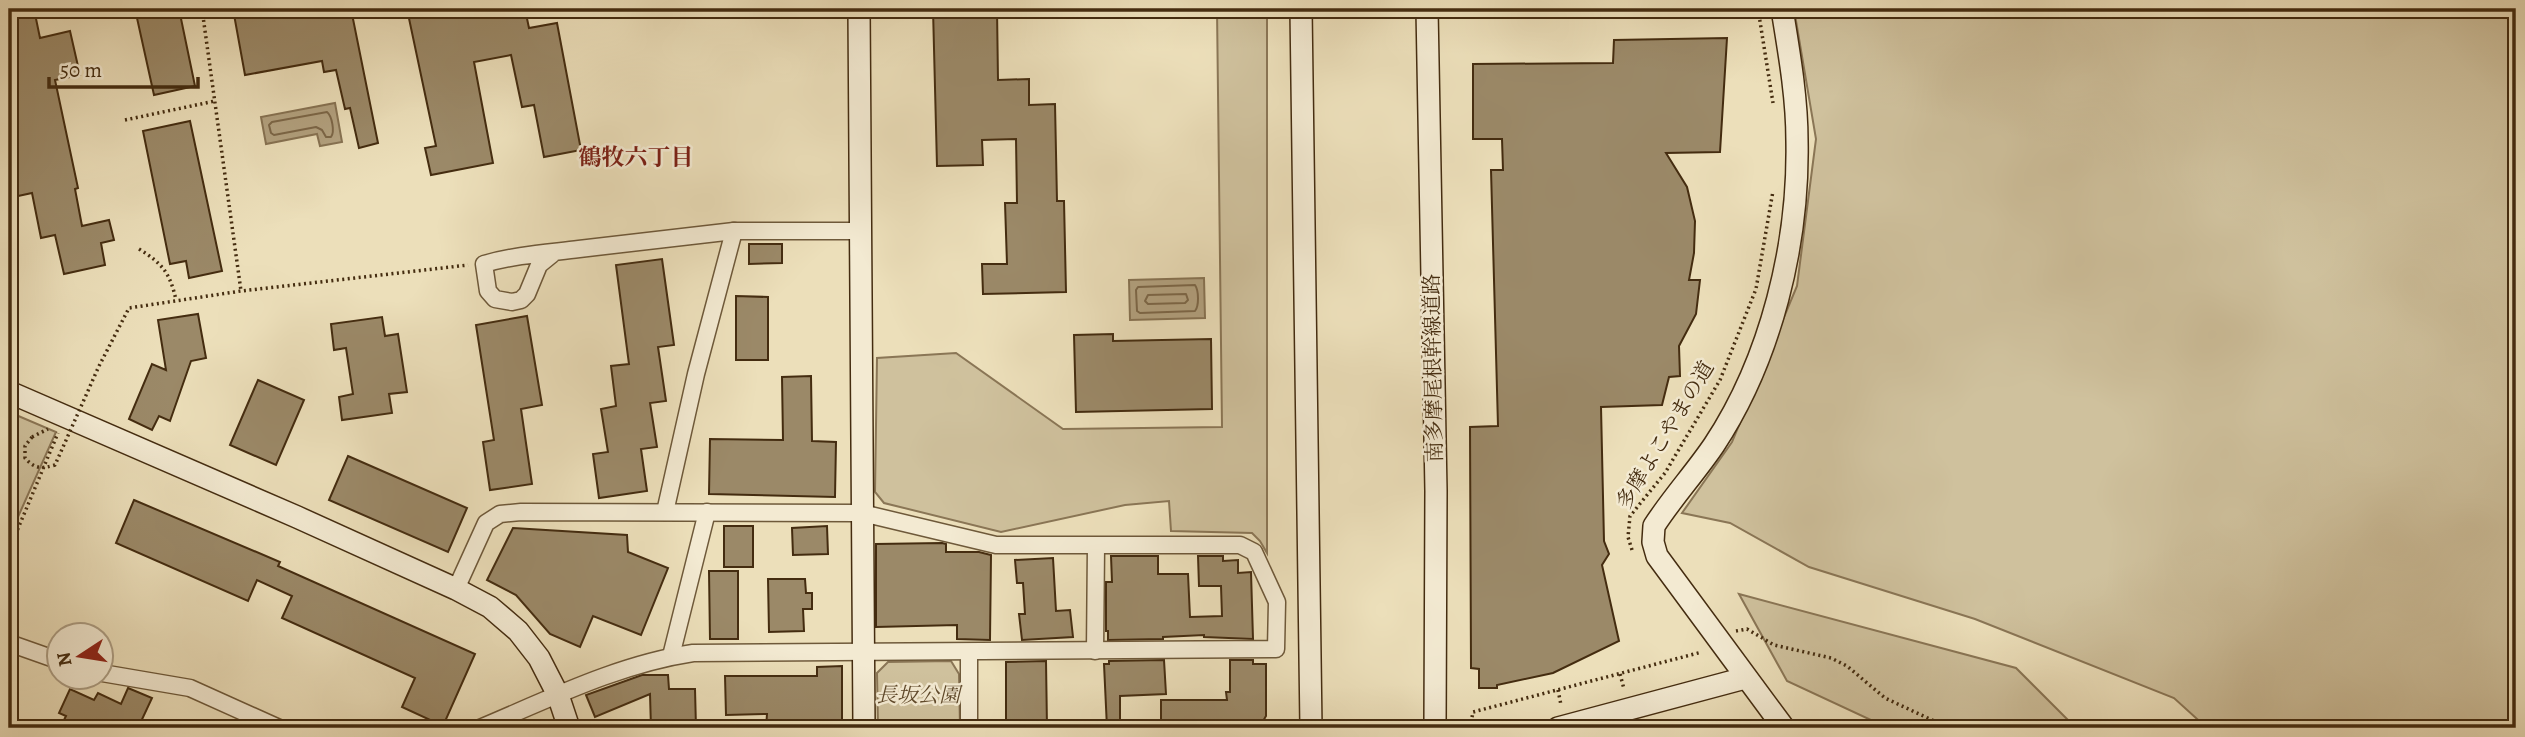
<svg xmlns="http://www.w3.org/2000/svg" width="2525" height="737" viewBox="0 0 2525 737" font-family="Alegreya,'Noto Serif JP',serif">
<rect width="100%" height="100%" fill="#ecdfba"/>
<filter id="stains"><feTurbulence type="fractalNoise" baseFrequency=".00286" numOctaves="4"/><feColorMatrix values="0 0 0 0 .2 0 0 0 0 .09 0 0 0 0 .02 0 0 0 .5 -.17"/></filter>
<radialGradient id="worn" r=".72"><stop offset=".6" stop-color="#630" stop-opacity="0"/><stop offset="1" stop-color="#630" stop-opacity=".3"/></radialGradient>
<!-- green -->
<g fill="#cfc19d" stroke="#8a7656" stroke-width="2">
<path d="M 1217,9 L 1267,9 L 1267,553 L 1260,541 L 1252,533 L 1171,531 L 1169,501 L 1125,505 L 1001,532 L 884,503 L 875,492 L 877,358 L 956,353 L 1063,429 L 1222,427 Z"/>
<path d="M 1794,9 L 2516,9 L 2516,728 L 2207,728 L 2174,698 L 1975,619 L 1809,567 L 1730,523 L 1682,513 L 1732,442 L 1797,286 L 1816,139 Z"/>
<path d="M 9,412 L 56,432 L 9,537 Z"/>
<path d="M 1739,594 L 2016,668 L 2076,728 L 1888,728 L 1787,681 Z"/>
<path d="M 951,661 L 959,674 L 960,728 L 878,728 L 877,673 L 888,662 Z"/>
</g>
<!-- water -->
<g fill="#b3a280" stroke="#877353" stroke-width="2">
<path d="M 335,103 L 342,142 L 320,146 L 317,134 L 266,144 L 261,117 Z"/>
<path d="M 1204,278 L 1205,318 L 1130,320 L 1129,280 Z"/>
</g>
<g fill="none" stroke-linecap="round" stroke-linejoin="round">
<!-- shore -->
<g stroke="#7c6748" stroke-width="2">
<path d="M 327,112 C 332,116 335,132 331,137 L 326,137 L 322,130 L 316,127 L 274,135 L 271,133 L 269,125 L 272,122 Z"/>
<path d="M 1195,285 C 1199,291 1199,306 1195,311 L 1140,313 L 1137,311 L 1136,290 L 1138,287 Z"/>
<path d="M 1186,294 L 1188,300 L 1185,303 L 1148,304 L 1145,301 L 1148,295 Z"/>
</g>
</g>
<!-- building -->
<g fill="#9b8968" stroke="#442c10" stroke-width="2">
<path d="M 9,9 L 34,9 L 40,38 L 70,31 L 80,75 L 55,80 L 78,188 L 75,189 L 82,226 L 109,220 L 114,240 L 101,243 L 105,265 L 64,274 L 55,235 L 41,238 L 32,193 L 9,198 L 9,149 L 15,148 L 9,114 Z"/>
<path d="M 135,9 L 179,9 L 195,86 L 154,95 Z"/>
<path d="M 233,9 L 351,9 L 378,143 L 359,148 L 350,108 L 345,109 L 336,70 L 324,72 L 322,61 L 245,75 Z"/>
<path d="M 407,9 L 525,9 L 529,28 L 557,23 L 581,150 L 544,157 L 534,105 L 522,107 L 511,55 L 474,62 L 493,163 L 431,175 L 425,148 L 436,146 Z"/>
<path d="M 933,9 L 997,9 L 998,80 L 1029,79 L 1029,105 L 1055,104 L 1057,201 L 1064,201 L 1066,292 L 983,294 L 982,264 L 1007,264 L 1005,203 L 1017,203 L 1016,139 L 982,140 L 983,165 L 937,166 Z"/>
<path d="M 1727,38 L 1720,152 L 1666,153 L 1687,187 L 1695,221 L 1694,253 L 1689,280 L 1700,280 L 1696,314 L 1679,346 L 1680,376 L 1669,377 L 1662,405 L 1601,407 L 1604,541 L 1609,554 L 1602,565 L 1619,641 L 1553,673 L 1497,685 L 1497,688 L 1479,688 L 1479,669 L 1471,668 L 1470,427 L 1498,426 L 1491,170 L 1503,170 L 1502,139 L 1473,139 L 1473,64 L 1613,63 L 1614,40 Z"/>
<path d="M 190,121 L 222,271 L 189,278 L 186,261 L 170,264 L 143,131 Z"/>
<path d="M 749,244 L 782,244 L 782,263 L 749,264 Z"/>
<path d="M 662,259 L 674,345 L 658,347 L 666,401 L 650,403 L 657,447 L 641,449 L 647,491 L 599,498 L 593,454 L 608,452 L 601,409 L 616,406 L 611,366 L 629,364 L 616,265 Z"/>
<path d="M 736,296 L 768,297 L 768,360 L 736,360 Z"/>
<path d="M 198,314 L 206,358 L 191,361 L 170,421 L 159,416 L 152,430 L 129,419 L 152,364 L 166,370 L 158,320 Z"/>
<path d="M 527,316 L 542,405 L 521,409 L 532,484 L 490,490 L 483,442 L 494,440 L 476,325 Z"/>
<path d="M 382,317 L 385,336 L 398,334 L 407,392 L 389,394 L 392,413 L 342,420 L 339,397 L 353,394 L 346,348 L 334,350 L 331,324 Z"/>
<path d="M 1113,334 L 1113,341 L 1211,339 L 1212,409 L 1076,412 L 1074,335 Z"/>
<path d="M 811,376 L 812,441 L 836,442 L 835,497 L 709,494 L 710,439 L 783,440 L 782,377 Z"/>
<path d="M 258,380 L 304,400 L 276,465 L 230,445 Z"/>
<path d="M 348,456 L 467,508 L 448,552 L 329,500 Z"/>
<path d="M 134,500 L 280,562 L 278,566 L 475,654 L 443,726 L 402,707 L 415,678 L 282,618 L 292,596 L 257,580 L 248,601 L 116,543 Z"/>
<rect x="724" y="526" width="29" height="41"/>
<path d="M 827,526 L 828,554 L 793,555 L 792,528 Z"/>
<path d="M 513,528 L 627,535 L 628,552 L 668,568 L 641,635 L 593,616 L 580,647 L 550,634 L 516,595 L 487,580 Z"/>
<path d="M 942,543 L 946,544 L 946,552 L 979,552 L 991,555 L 990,640 L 957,639 L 957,625 L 876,627 L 876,544 Z"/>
<path d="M 1111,556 L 1158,556 L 1158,574 L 1188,574 L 1190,617 L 1222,616 L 1221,586 L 1199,586 L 1198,556 L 1223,556 L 1223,561 L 1238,560 L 1238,573 L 1251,572 L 1253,639 L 1204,637 L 1204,635 L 1163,637 L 1163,639 L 1108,640 L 1108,631 L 1106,631 L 1106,582 L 1112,582 Z"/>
<path d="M 1053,558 L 1056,611 L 1070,610 L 1073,637 L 1022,640 L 1019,614 L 1025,614 L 1023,583 L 1017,583 L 1015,560 Z"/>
<path d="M 709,571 L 738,571 L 738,639 L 710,639 Z"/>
<path d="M 768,579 L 805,579 L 806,593 L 812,593 L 812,609 L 803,609 L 804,631 L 769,632 Z"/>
<path d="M 1164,660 L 1166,694 L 1120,696 L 1120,728 L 1107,728 L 1104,664 L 1109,664 L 1109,661 Z"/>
<path d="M 1230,660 L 1253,660 L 1253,664 L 1266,664 L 1266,716 L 1259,728 L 1161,728 L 1161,700 L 1227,700 L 1226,692 L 1230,692 Z"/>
<path d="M 1046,661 L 1047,728 L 1006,728 L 1006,662 Z"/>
<path d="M 842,666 L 842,728 L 766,728 L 767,714 L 726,715 L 725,676 L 817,676 L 817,667 Z"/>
<path d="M 642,675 L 668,675 L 669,689 L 695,689 L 696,728 L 651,728 L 650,694 L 595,717 L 586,695 Z"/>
<path d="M 128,688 L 152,698 L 138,728 L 70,728 L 62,724 L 66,716 L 59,713 L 70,689 L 94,700 L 98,693 L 121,704 Z"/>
</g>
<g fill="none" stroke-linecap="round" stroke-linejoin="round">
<defs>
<g id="street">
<path d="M 555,252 L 539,265 L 527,294 L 521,300 L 512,302 L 495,299 L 488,291 L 484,264 C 515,255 547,253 579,249 L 734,231 L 861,231"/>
<path d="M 665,512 L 696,374 L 734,231"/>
<path d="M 456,589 L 486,523 L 500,514 L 521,512 L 862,513 L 996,545 L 1240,545 L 1254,552 L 1277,602 L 1276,649 L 693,653 C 619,664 549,699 480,728"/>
<path d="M 9,643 L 60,661"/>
<path d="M 1095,651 L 1096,546"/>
<path d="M 969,652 L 969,728"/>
<path d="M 671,656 L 707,512"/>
<path d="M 102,673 L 190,688 L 279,728"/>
</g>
<g id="secondary">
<path d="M 859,9 L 864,728"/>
<path d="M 1301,9 L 1311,728"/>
<path d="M 1427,9 L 1436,491 L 1435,728"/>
<path d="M 1782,9 C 1789,52 1797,97 1797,141 C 1799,244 1771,359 1714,445 C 1695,473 1672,498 1654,526 L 1653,542 L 1657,556 L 1784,728"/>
<path d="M 9,392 L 297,517 L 456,589 L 490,607 L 518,631 L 539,658 L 558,695 L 569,728"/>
<path d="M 1558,728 L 1745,678"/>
</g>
</defs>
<!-- street casing -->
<use href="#street" stroke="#6e593a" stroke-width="19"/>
<!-- secondary casing -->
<use href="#secondary" stroke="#442c10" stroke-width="24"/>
<!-- path -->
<g stroke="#442c10" stroke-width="3.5" stroke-dasharray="2 3.5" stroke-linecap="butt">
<path d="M 202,9 L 241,291"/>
<path d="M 1758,9 L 1773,103"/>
<path d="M 125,120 L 215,101"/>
<path d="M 139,249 C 163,264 170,273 176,300"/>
<path d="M 99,366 L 129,308 L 241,291 L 468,265"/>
<path d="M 32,437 L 48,429"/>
<path d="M 9,550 L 58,433"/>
<path d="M 1632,550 L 1628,537 L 1630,516 L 1665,473 L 1720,380 L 1756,289 L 1773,191"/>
<path d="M 1736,631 L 1747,629 L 1774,645 L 1831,658 L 1847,666 L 1885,698 L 1949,728"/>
<path d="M 1620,674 L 1624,689"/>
<path d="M 1558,690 L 1561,705"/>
<path d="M 1470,728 L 1473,712 L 1702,652"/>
</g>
<!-- street -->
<use href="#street" stroke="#f3ead2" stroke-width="16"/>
<!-- secondary -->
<use href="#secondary" stroke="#f3ead2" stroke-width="21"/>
<!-- path-bridge -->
<path stroke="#442c10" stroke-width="3.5" stroke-dasharray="2 3.5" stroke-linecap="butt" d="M 32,437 L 25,446 L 25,458 C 35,469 41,469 55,465 L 99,366"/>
</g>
<g text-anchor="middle" stroke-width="5" stroke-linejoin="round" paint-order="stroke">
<!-- street labels -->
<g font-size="21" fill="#442c10" stroke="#f3ead2">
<text transform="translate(1433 368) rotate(-91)" y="7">南多摩尾根幹線道路</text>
<text transform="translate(1665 435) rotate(-59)" y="7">多摩よこやまの道</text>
</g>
<!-- park labels -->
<g font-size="21" font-style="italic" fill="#604a2c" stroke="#f3ead2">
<text x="918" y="702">長坂公園</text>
</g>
<!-- neighbourhood labels -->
<g font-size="23" font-weight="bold" fill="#7a1f14" stroke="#f3ead2">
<text x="636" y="165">鶴牧六丁目</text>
</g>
</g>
<!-- margin -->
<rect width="2525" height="737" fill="none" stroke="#ecdfba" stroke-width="35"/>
<rect x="10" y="10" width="2504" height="716" fill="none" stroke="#442c10" stroke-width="3.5"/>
<rect x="18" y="18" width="2490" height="702" fill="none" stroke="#442c10" stroke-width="2"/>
<!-- north arrow -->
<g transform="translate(80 656) rotate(258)"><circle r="33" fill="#f3ead2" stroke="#ad9e84" stroke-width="2"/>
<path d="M0-5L12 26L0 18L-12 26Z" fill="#8f2418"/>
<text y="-10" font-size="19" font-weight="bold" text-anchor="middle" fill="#442c10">N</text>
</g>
<!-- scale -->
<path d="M49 77v10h149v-10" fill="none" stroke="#442c10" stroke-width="3.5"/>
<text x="60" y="77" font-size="21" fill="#442c10" stroke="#f3ead2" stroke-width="5" paint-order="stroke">50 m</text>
<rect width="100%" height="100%" filter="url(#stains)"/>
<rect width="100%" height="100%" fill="url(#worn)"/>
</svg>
